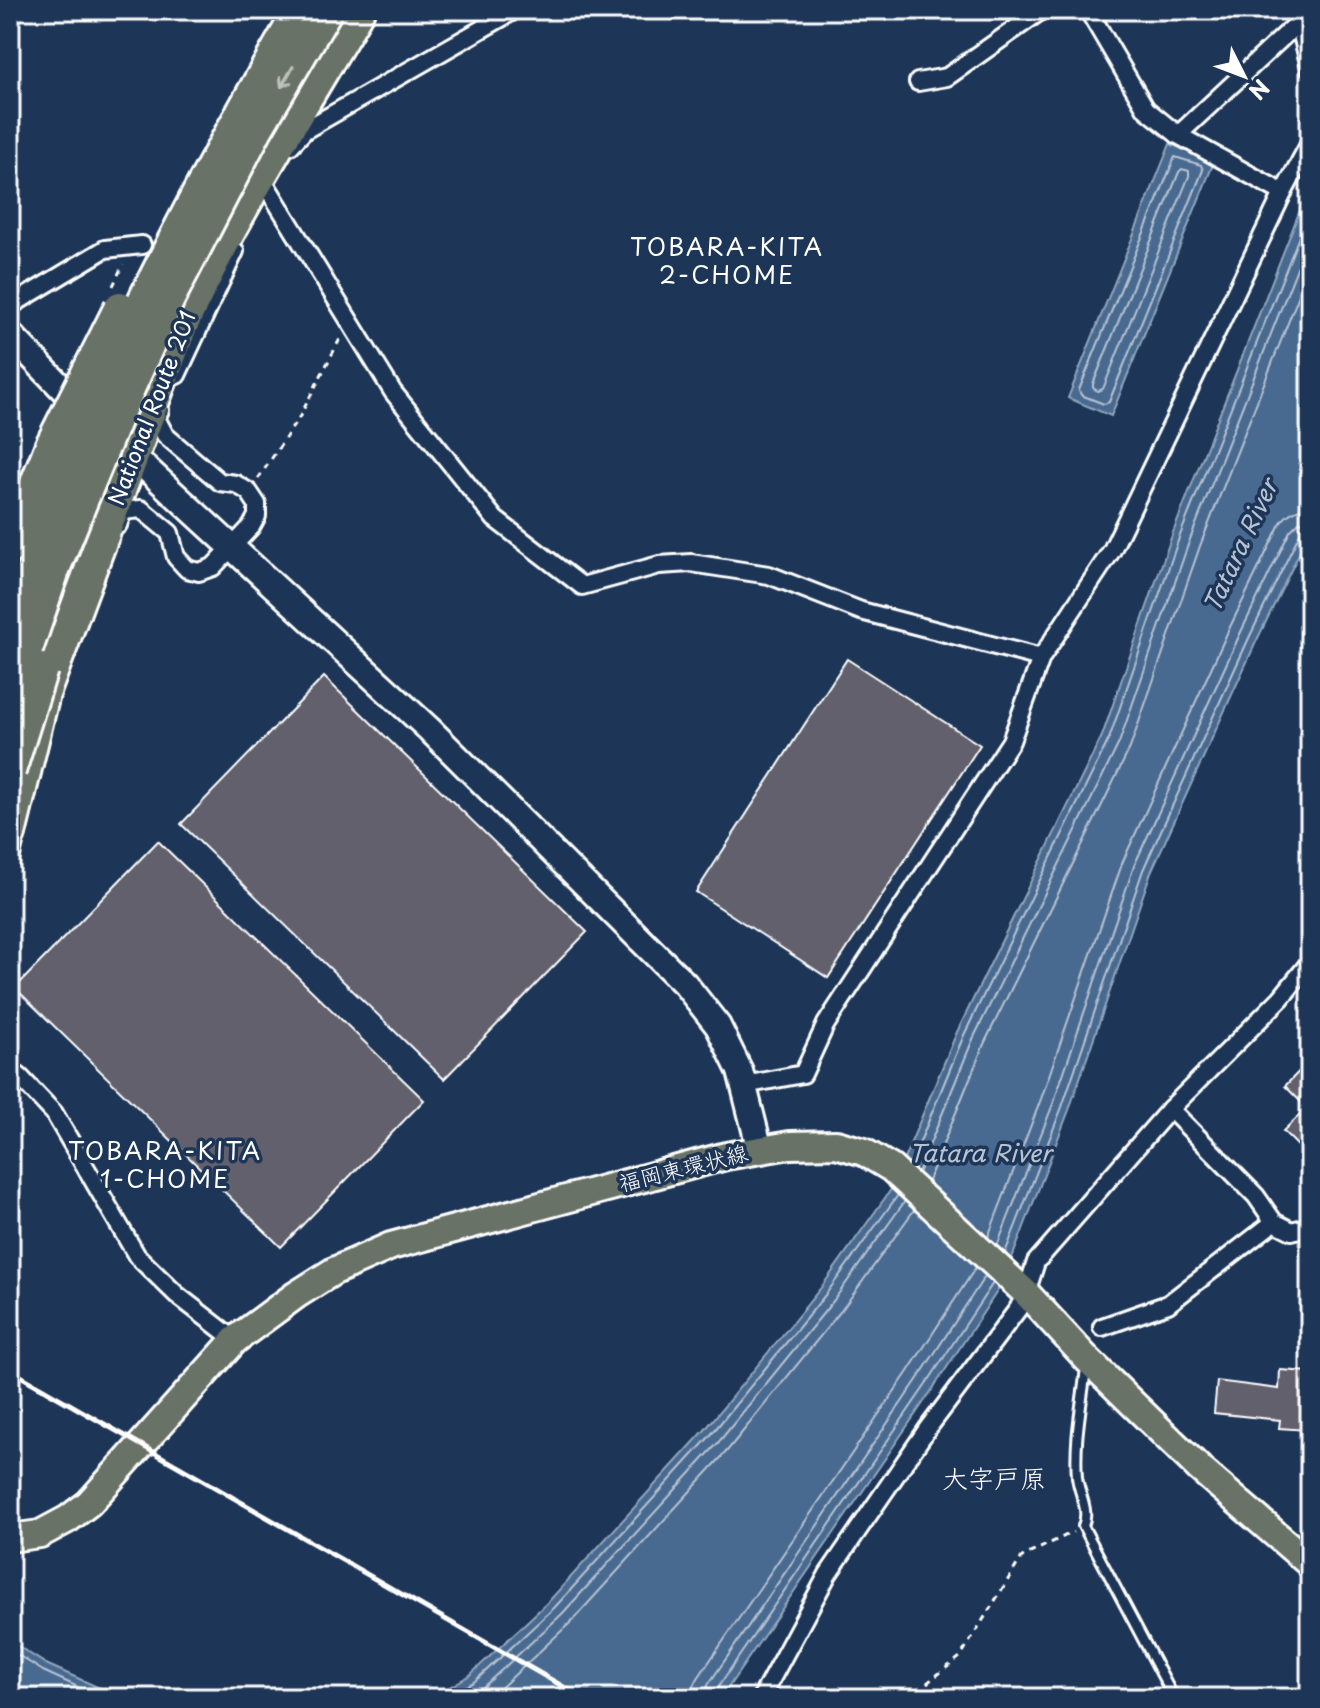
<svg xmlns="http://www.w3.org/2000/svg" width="1320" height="1708" viewBox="0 0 1320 1708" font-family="'Playpen Sans','Klee One',sans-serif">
<rect width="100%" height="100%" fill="#1d3557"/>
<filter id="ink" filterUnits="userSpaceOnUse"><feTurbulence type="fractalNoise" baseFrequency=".0125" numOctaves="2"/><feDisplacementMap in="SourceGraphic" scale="16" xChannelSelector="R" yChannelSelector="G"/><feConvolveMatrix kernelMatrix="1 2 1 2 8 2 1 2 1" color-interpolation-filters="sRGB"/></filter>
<g filter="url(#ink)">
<!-- water -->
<g fill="#4a6a90" stroke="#92a6bc" stroke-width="2">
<path d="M 1170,144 L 1214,162 L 1111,416 L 1068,398 Z"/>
<path d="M 1310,193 L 1310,531 L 1256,642 L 1151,872 L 1069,1110 L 1002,1284 L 932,1390 L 721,1698 L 431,1698 L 470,1675 L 549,1601 L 704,1431 L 820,1289 L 892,1188 L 957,1032 L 1102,736 L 1172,535 L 1300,210 Z"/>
<path d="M 10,1641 L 46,1664 L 122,1698 L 10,1698 Z"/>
</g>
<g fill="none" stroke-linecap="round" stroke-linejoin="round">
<!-- shore -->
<g stroke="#b7c3d3" stroke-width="2">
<path d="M 1175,157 L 1201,165 L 1203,170 L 1109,402 L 1104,404 L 1081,395 L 1079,390 Z"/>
<path d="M 1182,169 L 1189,171 L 1189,176 L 1103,389 L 1098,391 L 1093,388 L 1093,384 L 1179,172 Z"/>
<path d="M 910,1166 L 964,1035 L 1109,739 L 1179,538 L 1310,209"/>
<path d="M 918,1173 L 973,1039 L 1119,743 L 1189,542 L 1310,235"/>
<path d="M 928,1181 L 984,1044 L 1130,748 L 1200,546 L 1310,267"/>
<path d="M 988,1237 L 1041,1099 L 1123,861 L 1229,629 L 1280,524 C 1287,513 1297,508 1310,508"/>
<path d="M 997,1246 L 1053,1104 L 1134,866 L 1240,634 L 1290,531 L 1299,522 L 1310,520"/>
<path d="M 1005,1253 L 1062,1107 L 1143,870 L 1249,638 L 1299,535 L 1303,531 L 1310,530"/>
<path d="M 10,1650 L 43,1671 L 102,1698"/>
<path d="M 447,1698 L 475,1681 L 555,1607 L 710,1436 L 826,1294 L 898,1195"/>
<path d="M 467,1698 L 482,1688 L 562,1614 L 718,1443 L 834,1300 L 905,1201"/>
<path d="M 490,1698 L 571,1622 L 727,1451 L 844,1307 L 914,1210"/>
<path d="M 693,1698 L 693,1688 L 698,1678 L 907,1373 L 976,1267"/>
<path d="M 705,1698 L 708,1685 L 917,1380 L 985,1276"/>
<path d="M 715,1698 L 716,1690 L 925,1386 L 993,1283"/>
</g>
</g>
<!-- building -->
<g fill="#62616c" stroke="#fff" stroke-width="2">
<path d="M 847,659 L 980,745 L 828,978 L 696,892 Z"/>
<path d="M 324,677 L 587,932 L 444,1079 L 181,824 Z"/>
<path d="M 158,841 L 424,1100 L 281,1247 L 15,988 Z"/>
<path d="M 1310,1060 L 1310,1142 L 1302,1150 L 1283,1131 L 1307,1108 L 1285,1086 Z"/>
<path d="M 1280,1370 L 1310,1372 L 1310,1424 L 1307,1424 L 1307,1430 L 1279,1428 L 1280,1420 L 1214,1413 L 1217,1381 L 1279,1389 Z"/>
</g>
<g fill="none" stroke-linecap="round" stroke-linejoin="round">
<defs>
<path id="lane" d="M 1086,1368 C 1082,1404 1074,1440 1077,1477 C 1079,1494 1090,1510 1083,1526 L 1174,1698"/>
<g id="street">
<path d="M 1088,10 L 1146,109 L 1178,135 L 1299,22 L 1307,10"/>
<path d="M 1299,22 L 1310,68"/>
<path d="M 918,82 L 947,77 L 1042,10"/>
<path d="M 1178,135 L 1283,193"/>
<path d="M 290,146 L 305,130 L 515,10"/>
<path d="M 266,185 L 393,392 L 495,519 L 582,586 L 659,565 L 691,563 L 769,575 L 861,611 L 1041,658"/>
<path d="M 10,306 L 105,249 L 142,245"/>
<path d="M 177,375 L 235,251"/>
<path d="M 118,525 L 123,511 L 141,509 L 170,533 L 176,557 L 187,569 L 199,572 L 213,567 L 251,527 L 257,516 L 257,504 L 249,492 L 236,484 L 220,482 L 165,435 L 156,418 L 160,410"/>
<path d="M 10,860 L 18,827"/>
<path d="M 10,1069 L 21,1078 L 54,1113 L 137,1256 L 177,1295 L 235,1340"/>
<path d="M 744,1085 L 803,1074 L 826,1024 L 1011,741 L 1041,658 L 1112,550 L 1283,193 L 1310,143"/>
<path d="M 1170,1109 L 1256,1196 L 1274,1222 L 1292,1231 L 1310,1226"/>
<path d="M 1102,1327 L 1168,1304 L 1274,1222"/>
<path d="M 761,1698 L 828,1574 L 928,1428 L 1018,1309 L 1026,1293 L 1036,1262 L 1170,1109 L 1281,998 L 1310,962"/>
</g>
<g id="secondary">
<path d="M 10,334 L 85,412"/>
<path d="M 121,445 L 429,729 L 685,984 L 718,1026 L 740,1071 L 760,1150"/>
</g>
<path id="primary" d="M 10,1538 L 40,1534 L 68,1519 L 89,1503 L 235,1340 L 296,1295 L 334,1271 L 391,1246 L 726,1156 L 790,1145 L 836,1144 L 864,1152 L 891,1168 L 1026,1293 L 1087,1359 L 1200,1469 L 1310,1564"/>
<path id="highway" d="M 10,834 L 44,694 L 181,328 C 232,218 297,115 359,10"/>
</defs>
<!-- lane casing -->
<use href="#lane" stroke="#fff" stroke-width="14"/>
<!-- street casing -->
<use href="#street" stroke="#fff" stroke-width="22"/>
<!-- secondary casing -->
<use href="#secondary" stroke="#fff" stroke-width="30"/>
<!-- primary casing -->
<use href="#primary" stroke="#fff" stroke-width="32"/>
<!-- highway casing -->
<use href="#highway" stroke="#fff" stroke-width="36"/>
<!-- path -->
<g stroke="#fff" stroke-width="3" stroke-dasharray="6 6" stroke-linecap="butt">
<path d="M 113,286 L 123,264"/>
<path d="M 258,479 L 300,416 L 341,337"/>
<path d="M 908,1698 L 960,1657 L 1022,1557 L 1073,1532"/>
</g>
<!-- lane -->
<use href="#lane" stroke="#1d3557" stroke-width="8"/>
<!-- street -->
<use href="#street" stroke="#1d3557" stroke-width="16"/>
<!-- secondary -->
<use href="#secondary" stroke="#1d3557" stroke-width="24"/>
<!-- primary -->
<use href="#primary" stroke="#697266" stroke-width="26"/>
<!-- highway -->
<use href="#highway" stroke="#697266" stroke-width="30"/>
<!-- rail -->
<path stroke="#fff" stroke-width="5" d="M 10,1370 L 583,1698"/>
<defs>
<g id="highway-bridge">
<path d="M 10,548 L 51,445 L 120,307"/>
<path d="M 10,633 C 53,509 100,385 160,267 C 204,179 251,94 300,10"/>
<path d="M 10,700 L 55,567 L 116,418 L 170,297 L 256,131 L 327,10"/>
<path d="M 10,771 L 42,669"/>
</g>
</defs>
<!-- highway-bridge casing -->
<use href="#highway-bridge" stroke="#fff" stroke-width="36" stroke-linecap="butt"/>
<!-- highway-bridge -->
<use href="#highway-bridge" stroke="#697266" stroke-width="30"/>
</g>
<!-- one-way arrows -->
<defs><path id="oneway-shaft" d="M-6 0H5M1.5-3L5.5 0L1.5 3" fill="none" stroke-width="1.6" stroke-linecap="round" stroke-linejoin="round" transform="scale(2)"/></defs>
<use stroke="#bcc0ba" href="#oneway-shaft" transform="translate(287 77) rotate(120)"/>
</g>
<g text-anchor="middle" stroke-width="7" stroke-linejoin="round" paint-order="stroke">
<!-- street labels -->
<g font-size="22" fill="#fff" stroke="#1d3557">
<text transform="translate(152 408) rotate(-69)" y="8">National Route 201</text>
<text transform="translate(683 1168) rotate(-14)" y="8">福岡東環状線</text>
</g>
<!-- neighbourhood labels -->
<g font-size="24" letter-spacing="2" fill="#fff" stroke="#1d3557">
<text x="727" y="256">TOBARA-KITA<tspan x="727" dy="28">2-CHOME</tspan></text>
<text x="165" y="1160">TOBARA-KITA<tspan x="165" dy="28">1-CHOME</tspan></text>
</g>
<!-- water labels -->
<g font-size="24" font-style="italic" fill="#b7c3d3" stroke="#1d3557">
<text transform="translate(1241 546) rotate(-65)" y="8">Tatara River</text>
<text x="980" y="1162">Tatara River</text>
</g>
<!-- quarter labels -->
<g font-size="26" fill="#fff" stroke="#1d3557">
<text x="994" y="1488">大字戸原</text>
</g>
</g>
<!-- margin -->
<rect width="1320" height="1708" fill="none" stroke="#1d3557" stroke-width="40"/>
<rect x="20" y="20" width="1280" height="1668" fill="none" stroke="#fff" stroke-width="3" filter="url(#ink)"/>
<!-- north arrow -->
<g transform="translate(1244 76) rotate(132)" stroke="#1d3557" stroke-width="6" paint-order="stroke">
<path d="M0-6L14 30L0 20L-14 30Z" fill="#ffffff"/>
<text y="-12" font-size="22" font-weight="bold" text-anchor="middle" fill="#ffffff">N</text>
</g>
</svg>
